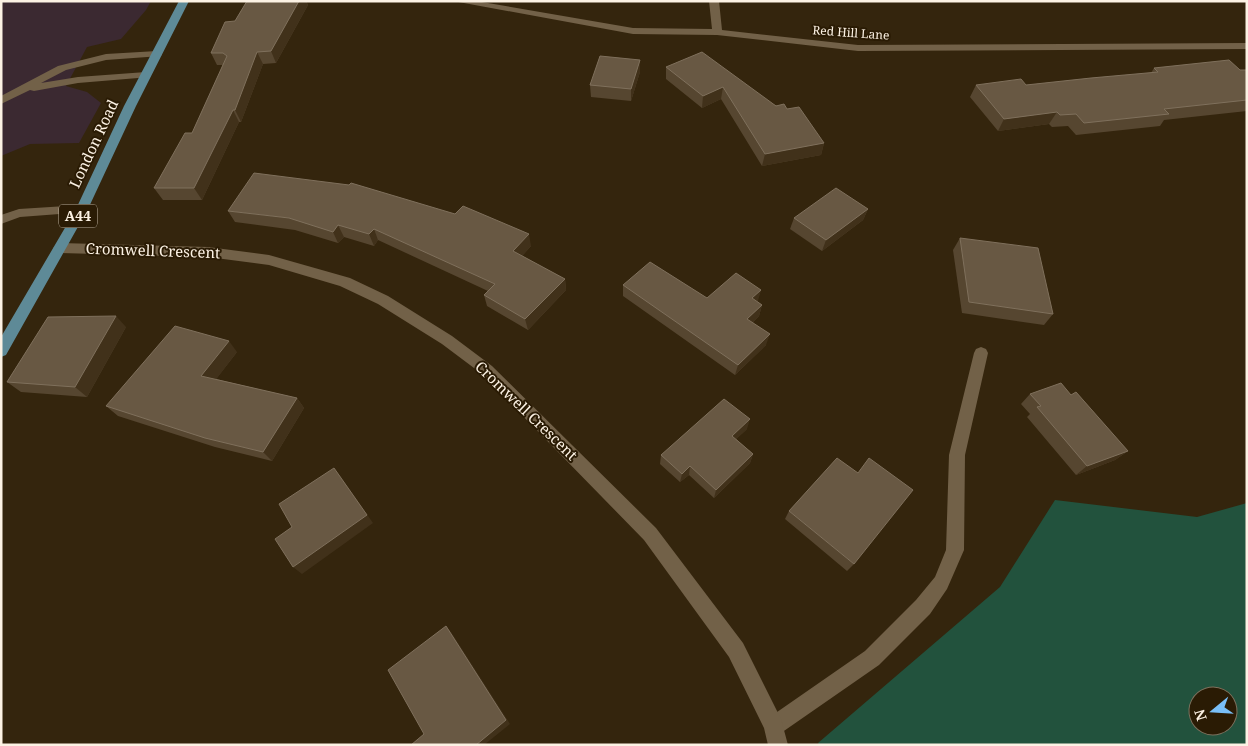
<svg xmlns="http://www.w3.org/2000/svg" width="1248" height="746" viewBox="0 0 1248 746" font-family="'Noto Serif',serif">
<rect width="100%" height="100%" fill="#34250d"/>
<!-- commercial -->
<path fill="#3b2931" d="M 1,1 L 151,1 L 146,10 L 121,39 L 87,47 L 66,86 L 87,92 L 101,103 L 79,143 L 30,144 L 1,156 Z"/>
<!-- green -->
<path fill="#22523d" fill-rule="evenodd" d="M 1055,500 L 1197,517 L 1247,503 L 1247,745 L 819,745 L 818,743 L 1000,587 ZM 1198,696 L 1228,696 L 1228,726 L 1198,726 Z"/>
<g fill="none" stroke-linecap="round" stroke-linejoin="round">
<!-- lane -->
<g fill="#726148" fill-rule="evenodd">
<path d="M 157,51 L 162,54 L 161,56 L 106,60 L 66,70 L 41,83 L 78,77 L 146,72 L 151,75 L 150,77 L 78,83 L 34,91 L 30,90 L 1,104 L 1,96 L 58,66 L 106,54 Z"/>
<path d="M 981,347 L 986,349 L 988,353 L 965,455 L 964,550 L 947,589 L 930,614 L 879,665 L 781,733 L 774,736 L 767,733 L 764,726 L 767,719 L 865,651 L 916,600 L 935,577 L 946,550 L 949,455 L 974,353 L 976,349 Z"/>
</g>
<!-- street -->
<g fill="#726148" fill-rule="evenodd">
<path d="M 453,1 L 476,1 L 633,28 L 712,29 L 709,1 L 719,1 L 722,30 L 858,45 L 1246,43 L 1247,49 L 858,51 L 717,35 L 633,34 Z"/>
<path d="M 82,205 L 88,209 L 86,212 L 20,217 L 1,224 L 1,215 L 19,209 Z"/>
<path d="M 60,243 L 208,247 L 269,255 L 350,278 L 388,296 L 452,336 L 492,366 L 656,528 L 743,643 L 781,719 L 788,745 L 768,745 L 764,728 L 729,657 L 644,540 L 482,374 L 442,344 L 378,304 L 340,286 L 269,265 L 208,257 L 60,253 L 53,248 Z"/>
</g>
<!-- primary -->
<path fill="#5e8a97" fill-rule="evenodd" d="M 179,1 L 189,1 L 136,106 L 88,209 L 6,355 L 1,357 L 1,337 L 76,209 L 124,106 Z"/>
</g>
<!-- wall -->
<g fill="#564630">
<path d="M 247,1 L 306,1 L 308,5 L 276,63 L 263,64 L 241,122 L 239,122 L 202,200 L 163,200 L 154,188 L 192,133 L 223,65 L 217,65 L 211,53 L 235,21 Z"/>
<path d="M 640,60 L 640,72 L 631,101 L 591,97 L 590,85 Z"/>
<path d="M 666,67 L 787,109 L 824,143 L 821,155 L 762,166 L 721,99 L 702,108 L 666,79 Z"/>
<path d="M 1154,68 L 1240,70 L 1247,70 L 1247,111 L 1164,120 L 1160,126 L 1076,135 L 1068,126 L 1052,127 L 1049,124 L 998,131 L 970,97 L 976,85 L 1026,85 L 1151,73 Z"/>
<path d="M 868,209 L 863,220 L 822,251 L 790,229 L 794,218 Z"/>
<path d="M 228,211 L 531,246 L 522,256 L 565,279 L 566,290 L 528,330 L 487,306 L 484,295 L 488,291 L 378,240 L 374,246 L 344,237 L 338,243 L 295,230 L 235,222 Z"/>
<path d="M 960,238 L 1053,314 L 1044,325 L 962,313 L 953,250 Z"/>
<path d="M 623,285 L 707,298 L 761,290 L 757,301 L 762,305 L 759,316 L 753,322 L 766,345 L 735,375 L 623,296 Z"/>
<path d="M 126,327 L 87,397 L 21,392 L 7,382 Z"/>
<path d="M 237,352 L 216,379 L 297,398 L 304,408 L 272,461 L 215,447 L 118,416 L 106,406 Z"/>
<path d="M 1030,394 L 1071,395 L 1128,451 L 1115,460 L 1076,475 L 1027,417 L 1030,414 L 1021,404 Z"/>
<path d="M 747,429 L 736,439 L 753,454 L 750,463 L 714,498 L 689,475 L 680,482 L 660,464 L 661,455 Z"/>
<path d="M 789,511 L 854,564 L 847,571 L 785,519 Z"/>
</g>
<!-- shaded-wall -->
<g fill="#41311a">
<path d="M 299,1 L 306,1 L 308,5 L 276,63 L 271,51 Z"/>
<path d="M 257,52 L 263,64 L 241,122 L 235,110 Z"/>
<path d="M 640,60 L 640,72 L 631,101 L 631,89 Z"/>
<path d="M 723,87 L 721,99 L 702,108 L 703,96 Z"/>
<path d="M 233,110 L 239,122 L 202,200 L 194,188 Z"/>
<path d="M 1057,112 L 1049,124 L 998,131 L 1004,119 Z"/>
<path d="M 824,143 L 821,155 L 762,166 L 765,154 Z"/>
<path d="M 868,209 L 863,220 L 822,251 L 826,240 Z"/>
<path d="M 338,225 L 344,237 L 338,243 L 333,232 Z"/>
<path d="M 374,229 L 378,240 L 374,246 L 369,234 Z"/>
<path d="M 529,234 L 531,246 L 516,263 L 513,251 Z"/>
<path d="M 565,279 L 566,290 L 528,330 L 525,319 Z"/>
<path d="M 761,290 L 758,301 L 750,309 L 752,298 Z"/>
<path d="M 762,305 L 759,316 L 745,330 L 747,319 Z"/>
<path d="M 116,316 L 126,327 L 87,397 L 75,387 Z"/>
<path d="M 770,334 L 766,345 L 735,375 L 738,365 Z"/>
<path d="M 229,341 L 237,352 L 211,386 L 201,376 Z"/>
<path d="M 297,398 L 304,408 L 272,461 L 263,452 Z"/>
<path d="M 750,419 L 747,429 L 729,446 L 732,436 Z"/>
<path d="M 1128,451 L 1115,460 L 1076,475 L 1087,466 Z"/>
<path d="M 753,454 L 750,463 L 714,498 L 716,490 Z"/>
<path d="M 690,466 L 689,475 L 680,482 L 682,474 Z"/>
<path d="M 334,468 L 341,477 L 373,523 L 302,574 L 293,567 Z"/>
<path d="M 446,626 L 451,632 L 510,724 L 484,745 L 476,745 Z"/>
</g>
<!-- building -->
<g fill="#685843" stroke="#7f705c">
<path d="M 247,1 L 299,1 L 271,51 L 257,52 L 235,110 L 233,110 L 194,188 L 154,188 L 185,133 L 192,133 L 227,56 L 223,53 L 211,53 L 225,22 L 235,21 Z"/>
<path d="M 702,52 L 776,106 L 784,104 L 787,109 L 799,107 L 824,143 L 765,154 L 723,87 L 703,96 L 666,67 Z"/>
<path d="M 600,56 L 640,60 L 631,89 L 590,85 Z"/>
<path d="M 1229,60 L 1240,70 L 1247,70 L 1247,100 L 1164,109 L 1169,114 L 1084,123 L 1076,114 L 1060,115 L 1057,112 L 1004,119 L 976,85 L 1021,79 L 1026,85 L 1091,78 L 1158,72 L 1154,68 Z"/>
<path d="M 254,173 L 349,185 L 351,183 L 455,214 L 463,206 L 529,234 L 513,251 L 565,279 L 525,319 L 484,295 L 495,284 L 374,229 L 369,234 L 338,225 L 333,232 L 289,218 L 228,211 Z"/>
<path d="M 836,188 L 868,209 L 826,240 L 794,218 Z"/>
<path d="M 960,238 L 1038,248 L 1053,314 L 969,302 Z"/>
<path d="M 650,262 L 707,298 L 736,273 L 761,290 L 752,298 L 762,305 L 747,319 L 770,334 L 738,365 L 623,285 Z"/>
<path d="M 116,316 L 75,387 L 7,382 L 48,317 Z"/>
<path d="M 175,326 L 229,341 L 201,376 L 297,398 L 263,452 L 205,438 L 106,406 Z"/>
<path d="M 1061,383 L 1071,395 L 1076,392 L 1128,451 L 1087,466 L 1037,407 L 1041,406 L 1030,394 Z"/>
<path d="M 724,399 L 750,419 L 732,436 L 753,454 L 716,490 L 690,466 L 682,474 L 661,455 Z"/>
<path d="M 837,458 L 858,473 L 869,458 L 913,490 L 854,564 L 789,511 Z"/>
<path d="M 334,468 L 367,515 L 293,567 L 275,539 L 292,527 L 279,504 Z"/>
<path d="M 446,626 L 506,720 L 476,745 L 411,745 L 424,734 L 388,670 Z"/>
</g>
<g text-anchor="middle" stroke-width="4" stroke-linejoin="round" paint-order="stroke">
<!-- far-street labels -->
<g font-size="12" fill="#fcf2e4" stroke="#2a1b04">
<text transform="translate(851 33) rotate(4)" y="4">Red Hill Lane</text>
</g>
<!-- shield labels -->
<rect fill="#2a1b04" stroke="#bdb2a1" stroke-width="1" x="59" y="204.5" width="38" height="23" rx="4"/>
<g font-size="14" font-weight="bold" fill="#fcf2e4">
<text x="78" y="221">A44</text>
</g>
<!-- street labels -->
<g font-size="15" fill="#fcf2e4" stroke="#2a1b04">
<text transform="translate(94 144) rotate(-65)" y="5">London Road</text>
<text transform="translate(153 251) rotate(2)" y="5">Cromwell Crescent</text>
<text transform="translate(526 411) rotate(44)" y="5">Cromwell Crescent</text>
</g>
</g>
<!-- border -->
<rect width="1248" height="746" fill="none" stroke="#fcf2e4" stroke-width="5"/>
<!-- north arrow -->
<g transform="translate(1213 711) rotate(252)"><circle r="24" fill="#2a1b04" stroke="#7e715e"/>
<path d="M0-4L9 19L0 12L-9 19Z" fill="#79bff8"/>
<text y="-8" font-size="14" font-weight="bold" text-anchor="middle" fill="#fcf2e4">N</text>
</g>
</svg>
